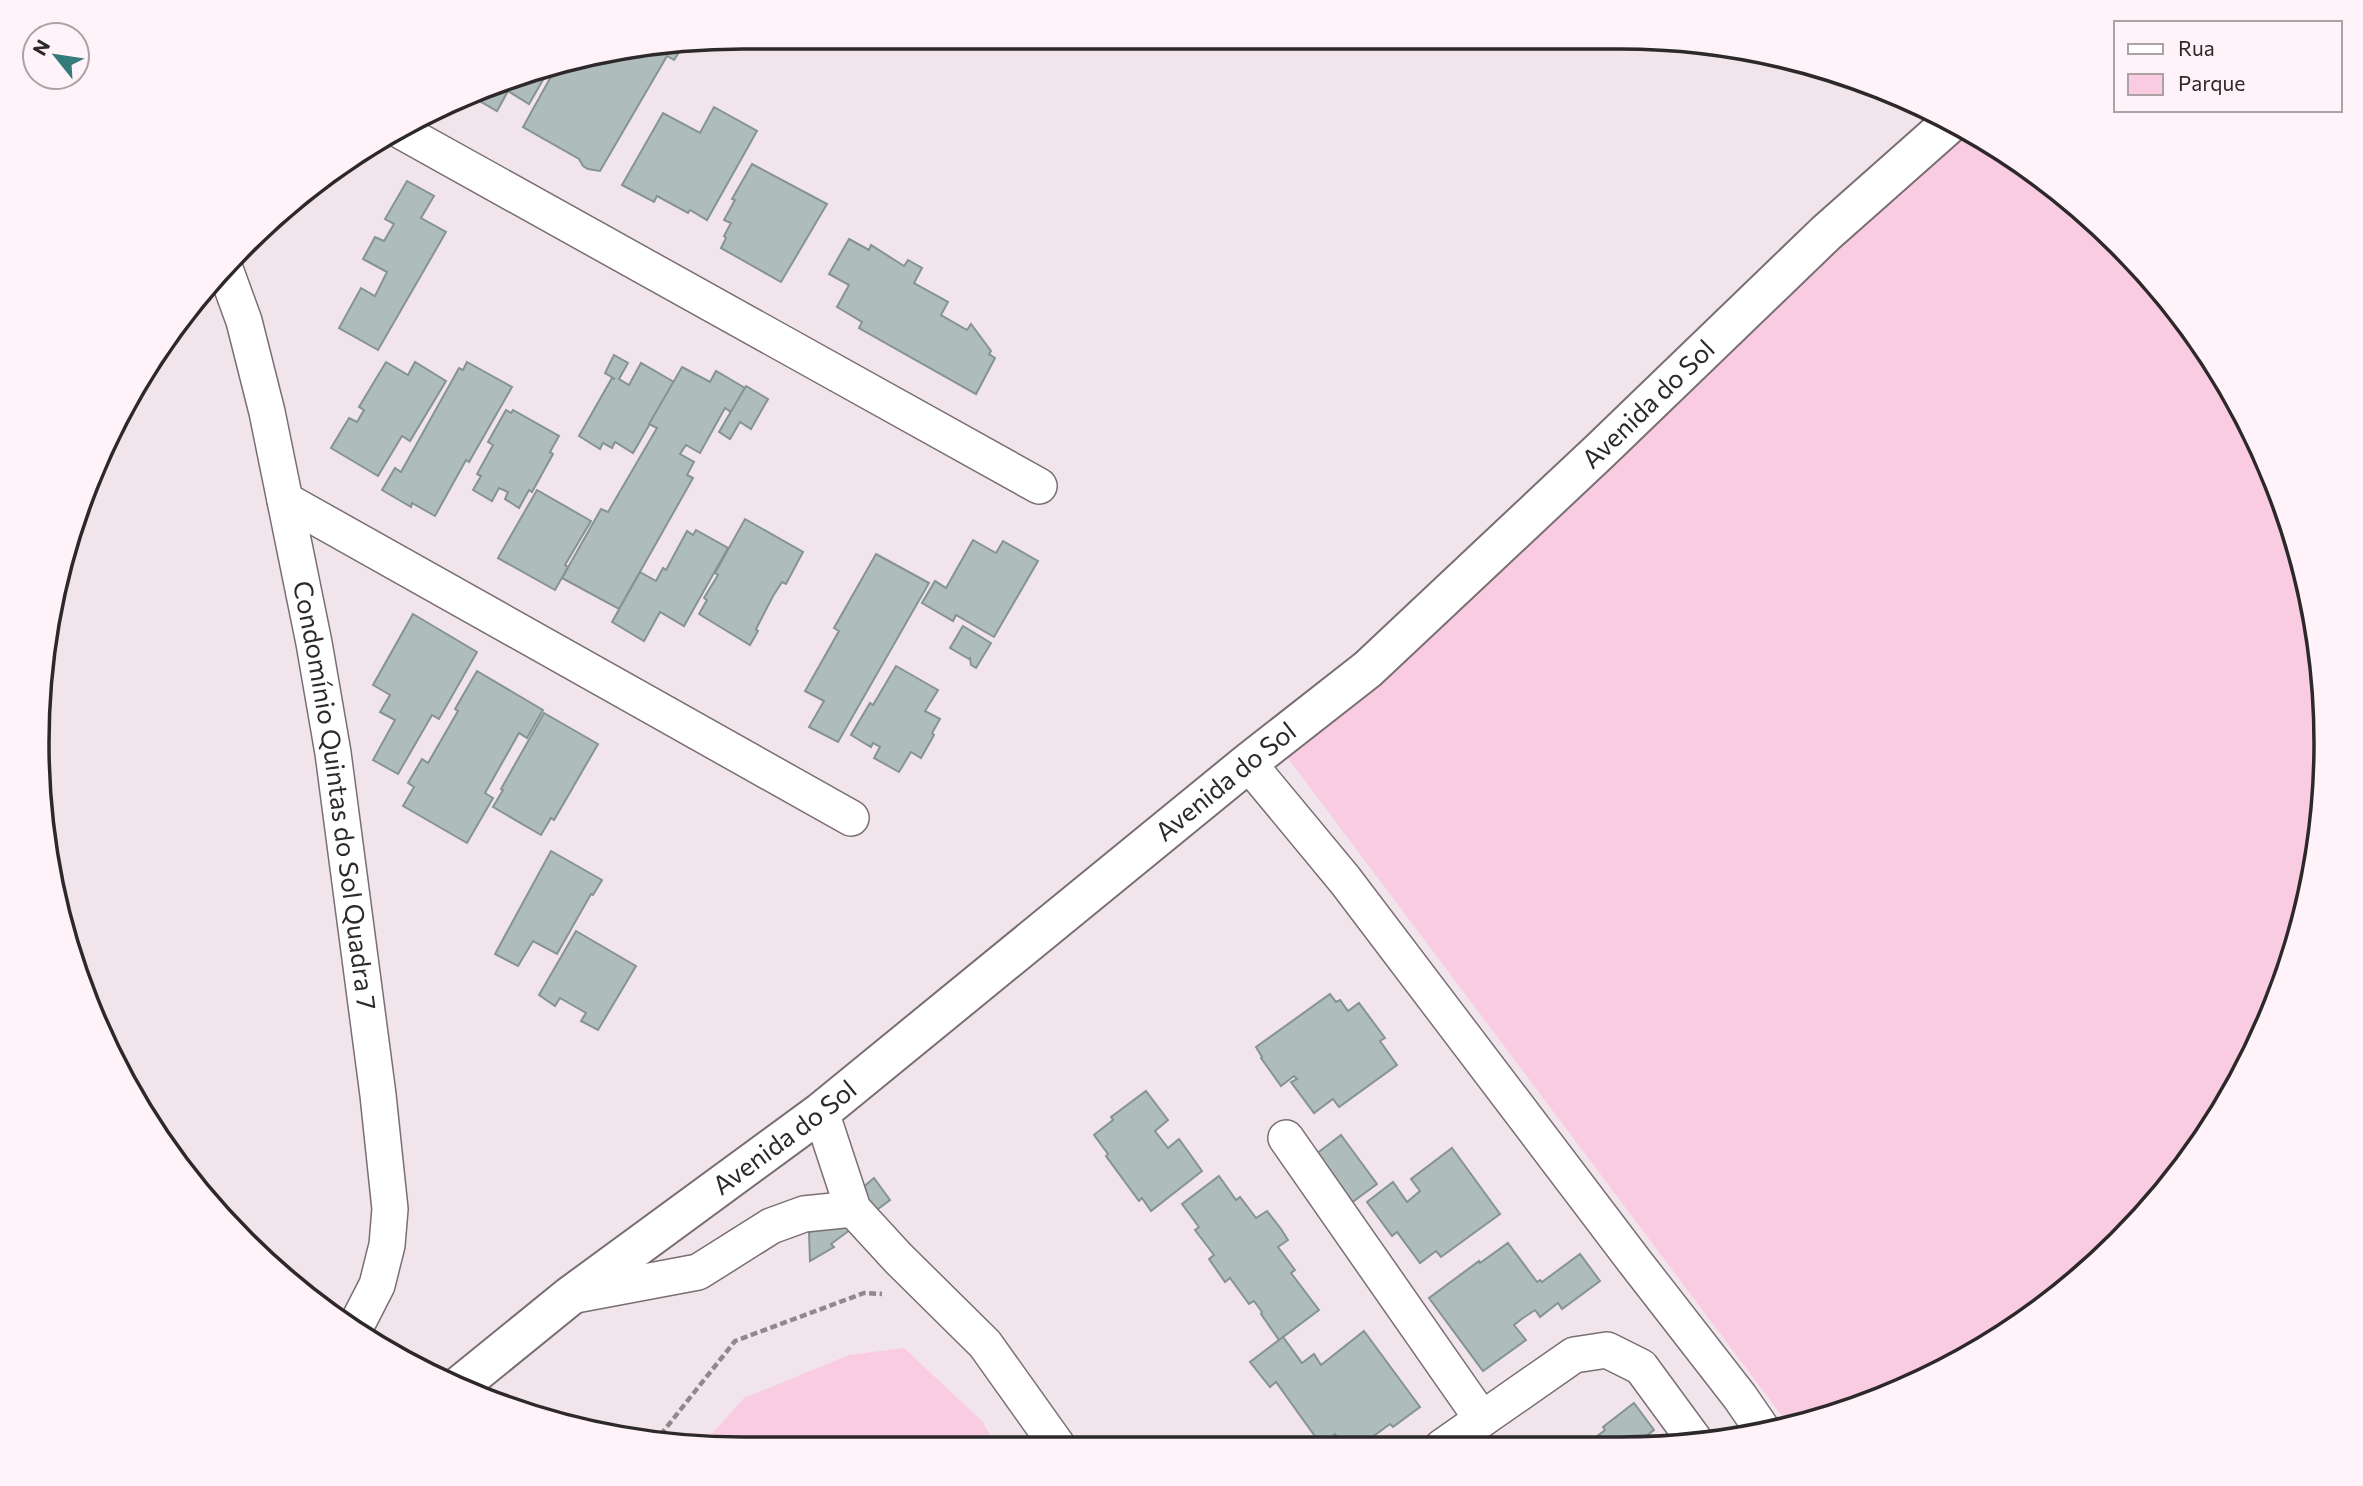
<svg xmlns="http://www.w3.org/2000/svg" width="2363" height="1486" viewBox="0 0 2363 1486" font-family="Commissioner,sans-serif">
<rect width="100%" height="100%" fill="#f1e5eb"/>
<!-- green -->
<g fill="#facce2">
<path d="M 1964,133 L 2050,183 L 2151,278 L 2232,390 L 2289,516 L 2320,651 L 2325,790 L 2302,926 L 2253,1056 L 2180,1173 L 2085,1274 L 1973,1355 L 1847,1412 L 1788,1424 L 1269,733 Z"/>
<path d="M 904,1348 L 982,1421 L 996,1445 L 704,1443 L 744,1398 L 849,1355 Z"/>
</g>
<!-- building -->
<g fill="#aebcbb" stroke="#859392" stroke-width="2">
<path d="M 650,43 L 685,43 L 674,60 L 667,56 L 600,171 L 588,169 L 583,166 L 579,159 L 523,127 L 558,64 L 612,52 L 621,57 L 627,48 Z"/>
<path d="M 551,66 L 529,104 L 508,91 L 497,111 L 471,96 L 516,74 Z"/>
<path d="M 714,107 L 757,131 L 707,220 L 690,210 L 688,213 L 657,196 L 654,202 L 622,185 L 663,113 L 700,133 Z"/>
<path d="M 752,164 L 827,204 L 781,282 L 721,248 L 726,238 L 724,236 L 731,223 L 724,220 L 735,200 L 732,199 Z"/>
<path d="M 407,181 L 434,196 L 421,218 L 446,232 L 378,350 L 339,328 L 361,288 L 375,296 L 387,272 L 363,259 L 375,237 L 384,241 L 394,224 L 385,219 Z"/>
<path d="M 849,239 L 869,250 L 871,245 L 904,266 L 908,260 L 922,268 L 914,283 L 948,302 L 941,315 L 967,330 L 971,324 L 991,351 L 989,354 L 995,358 L 976,394 L 859,328 L 862,322 L 837,307 L 849,285 L 829,274 Z"/>
<path d="M 614,355 L 628,363 L 619,379 L 629,385 L 641,363 L 674,382 L 633,453 L 615,442 L 612,448 L 603,443 L 600,449 L 579,436 L 612,378 L 615,379 L 605,373 Z"/>
<path d="M 386,362 L 408,375 L 415,362 L 446,381 L 410,441 L 402,436 L 378,476 L 331,448 L 349,418 L 357,422 L 364,410 L 359,407 Z"/>
<path d="M 467,362 L 512,387 L 469,462 L 466,460 L 435,516 L 412,503 L 411,507 L 382,490 L 395,468 L 401,472 L 459,368 L 463,370 Z"/>
<path d="M 682,367 L 710,382 L 716,371 L 745,388 L 731,412 L 725,408 L 700,453 L 686,445 L 680,454 L 694,462 L 687,475 L 693,478 L 619,609 L 562,578 L 601,509 L 608,512 L 657,428 L 649,424 Z"/>
<path d="M 746,386 L 768,399 L 751,429 L 740,422 L 730,439 L 719,432 Z"/>
<path d="M 506,410 L 511,413 L 513,410 L 559,436 L 550,452 L 553,454 L 532,492 L 529,490 L 519,508 L 505,499 L 508,492 L 499,488 L 492,501 L 473,490 L 481,476 L 477,474 L 493,445 L 488,442 Z"/>
<path d="M 537,490 L 591,521 L 565,565 L 568,567 L 555,590 L 498,558 Z"/>
<path d="M 745,519 L 803,552 L 786,584 L 782,582 L 773,596 L 756,629 L 758,631 L 750,645 L 699,614 L 707,600 L 704,598 L 718,575 L 715,573 Z"/>
<path d="M 696,530 L 728,548 L 684,626 L 660,612 L 644,641 L 612,622 L 640,572 L 656,581 L 663,568 L 666,570 L 687,531 L 693,535 Z"/>
<path d="M 973,540 L 996,553 L 1003,541 L 1038,561 L 994,637 L 956,615 L 953,621 L 922,603 L 935,581 L 946,588 Z"/>
<path d="M 876,554 L 929,583 L 838,742 L 809,727 L 824,701 L 805,691 L 839,631 L 834,628 Z"/>
<path d="M 413,614 L 477,652 L 439,719 L 432,715 L 398,774 L 373,760 L 395,720 L 380,712 L 390,695 L 373,685 Z"/>
<path d="M 963,626 L 991,643 L 976,668 L 971,665 L 970,658 L 969,659 L 950,648 Z"/>
<path d="M 896,666 L 938,690 L 925,711 L 940,719 L 932,733 L 934,735 L 921,758 L 911,752 L 899,772 L 874,758 L 880,747 L 873,743 L 871,747 L 851,735 L 870,703 L 873,705 Z"/>
<path d="M 477,671 L 543,710 L 527,738 L 519,733 L 485,793 L 493,798 L 467,843 L 403,806 L 414,787 L 408,783 L 422,759 L 428,763 L 458,711 L 455,709 Z"/>
<path d="M 544,713 L 598,744 L 554,820 L 551,818 L 541,835 L 493,807 L 503,790 L 501,789 Z"/>
<path d="M 551,851 L 602,880 L 593,895 L 591,894 L 557,954 L 533,941 L 518,966 L 495,954 Z"/>
<path d="M 576,931 L 636,966 L 598,1030 L 581,1021 L 586,1013 L 560,998 L 555,1006 L 539,995 Z"/>
<path d="M 1330,994 L 1336,1002 L 1340,1000 L 1348,1011 L 1359,1003 L 1385,1038 L 1380,1041 L 1397,1065 L 1339,1107 L 1333,1099 L 1314,1113 L 1291,1082 L 1297,1079 L 1294,1076 L 1281,1086 L 1261,1058 L 1262,1057 L 1256,1047 Z"/>
<path d="M 1146,1091 L 1168,1120 L 1155,1131 L 1168,1148 L 1179,1139 L 1202,1171 L 1151,1211 L 1142,1198 L 1139,1201 L 1106,1156 L 1108,1154 L 1094,1135 L 1113,1120 L 1111,1117 Z"/>
<path d="M 1341,1135 L 1377,1184 L 1347,1206 L 1311,1158 Z"/>
<path d="M 1452,1148 L 1500,1214 L 1441,1257 L 1436,1251 L 1420,1263 L 1397,1232 L 1392,1236 L 1367,1202 L 1393,1182 L 1407,1202 L 1420,1191 L 1411,1179 Z"/>
<path d="M 1219,1176 L 1236,1200 L 1240,1197 L 1256,1218 L 1267,1211 L 1281,1229 L 1288,1240 L 1278,1247 L 1295,1270 L 1291,1273 L 1319,1310 L 1279,1340 L 1261,1314 L 1262,1312 L 1254,1301 L 1249,1304 L 1230,1278 L 1225,1282 L 1209,1259 L 1214,1255 L 1195,1230 L 1199,1227 L 1182,1204 Z"/>
<path d="M 874,1178 L 890,1200 L 831,1244 L 834,1247 L 810,1261 L 809,1233 Z"/>
<path d="M 1508,1243 L 1537,1282 L 1540,1280 L 1542,1282 L 1580,1254 L 1600,1281 L 1562,1309 L 1558,1303 L 1540,1317 L 1535,1310 L 1523,1318 L 1514,1325 L 1526,1340 L 1483,1371 L 1429,1298 L 1479,1261 L 1480,1263 Z"/>
<path d="M 1364,1331 L 1420,1407 L 1393,1427 L 1390,1424 L 1360,1446 L 1344,1446 L 1335,1434 L 1322,1446 L 1276,1382 L 1270,1387 L 1250,1362 L 1283,1337 L 1302,1363 L 1314,1354 L 1321,1365 Z"/>
<path d="M 1634,1403 L 1654,1430 L 1640,1441 L 1645,1448 L 1583,1447 L 1605,1430 L 1603,1427 Z"/>
</g>
<g fill="none" stroke-linecap="round" stroke-linejoin="round">
<defs>
<g id="minor">
<path d="M 401,131 L 1039,486"/>
<path id="s1" d="M 224,266 L 244,321 L 267,412 L 314,643 L 333,753 L 378,1095 L 390,1209 L 387,1245 L 377,1285 L 355,1328"/>
<path d="M 285,500 L 851,818"/>
<path d="M 1248,763 L 1345,880 L 1635,1262 L 1740,1397 L 1762,1429"/>
<path d="M 821,1112 L 853,1209 L 898,1258 L 985,1344 L 1057,1445"/>
<path d="M 1286,1138 L 1482,1419"/>
<path d="M 570,1296 L 698,1272 L 771,1226 L 804,1214 L 853,1209"/>
<path d="M 1442,1447 L 1574,1355 L 1607,1350 L 1641,1367 L 1696,1442"/>
</g>
<g id="tertiary">
<path id="s2" d="M 458,1387 L 570,1296 L 821,1112 L 1248,763 L 1368,669 L 1601,450 L 1826,233 L 1949,124"/>
</g>
</defs>
<!-- minor casing -->
<use href="#minor" stroke="#796e73" stroke-width="38"/>
<!-- tertiary casing -->
<use href="#tertiary" stroke="#796e73" stroke-width="42"/>
<!-- path -->
<path stroke="#90888c" stroke-width="4.5" stroke-dasharray="7 3.5" stroke-linecap="butt" d="M 654,1443 L 735,1341 L 864,1293 L 882,1294"/>
<!-- minor -->
<use href="#minor" stroke="#fff" stroke-width="35"/>
<!-- tertiary -->
<use href="#tertiary" stroke="#fff" stroke-width="38"/>
</g>
<g text-anchor="middle" stroke-width="7" stroke-linejoin="round" paint-order="stroke">
<!-- street labels -->
<g font-size="26" fill="#2d292b" stroke="#fff2f8">
<text dy="9" stroke="none"><textPath href="#s2" startOffset="1545">Avenida do Sol</textPath></text>
<text dy="9" stroke="none"><textPath href="#s2" startOffset="978">Avenida do Sol</textPath></text>
<text dy="9" stroke="none"><textPath href="#s1" startOffset="542">Condomínio Quintas do Sol Quadra 7</textPath></text>
<text dy="9" stroke="none"><textPath href="#s2" startOffset="411">Avenida do Sol</textPath></text>
</g>
</g>
<!-- crop -->
<path d="M0 0H2363V1486H0ZM743 49H1620A694 694 0 0 1 2314 743V743A694 694 0 0 1 1620 1437H743A694 694 0 0 1 49 743V743A694 694 0 0 1 743 49Z" fill="#fff2f8" fill-rule="evenodd"/>
<path fill="none" stroke="#2d292b" stroke-width="3.5" d="M743 49H1620A694 694 0 0 1 2314 743V743A694 694 0 0 1 1620 1437H743A694 694 0 0 1 49 743V743A694 694 0 0 1 743 49Z"/>
<!-- legend -->
<rect x="2114" y="21" width="228" height="91" fill="#fff2f8" stroke="#aba2a6" stroke-width="2"/>
<rect x="2128" y="44" width="35" height="10" fill="#ffffff" stroke="#aba2a6" stroke-width="2"/>
<text x="2178" y="56" font-size="21" fill="#2d292b">Rua</text>
<rect x="2128" y="74" width="35" height="21" fill="#facce2" stroke="#aba2a6" stroke-width="2"/>
<text x="2178" y="91" font-size="21" fill="#2d292b">Parque</text>
<!-- north arrow -->
<g transform="translate(56 56) rotate(300)"><circle r="33" fill="#fff2f8" stroke="#aba2a6" stroke-width="2"/>
<path d="M0-5L12 26L0 18L-12 26Z" fill="#337c7b"/>
<text y="-10" font-size="19" font-weight="bold" text-anchor="middle" fill="#2d292b">N</text>
</g>
</svg>
